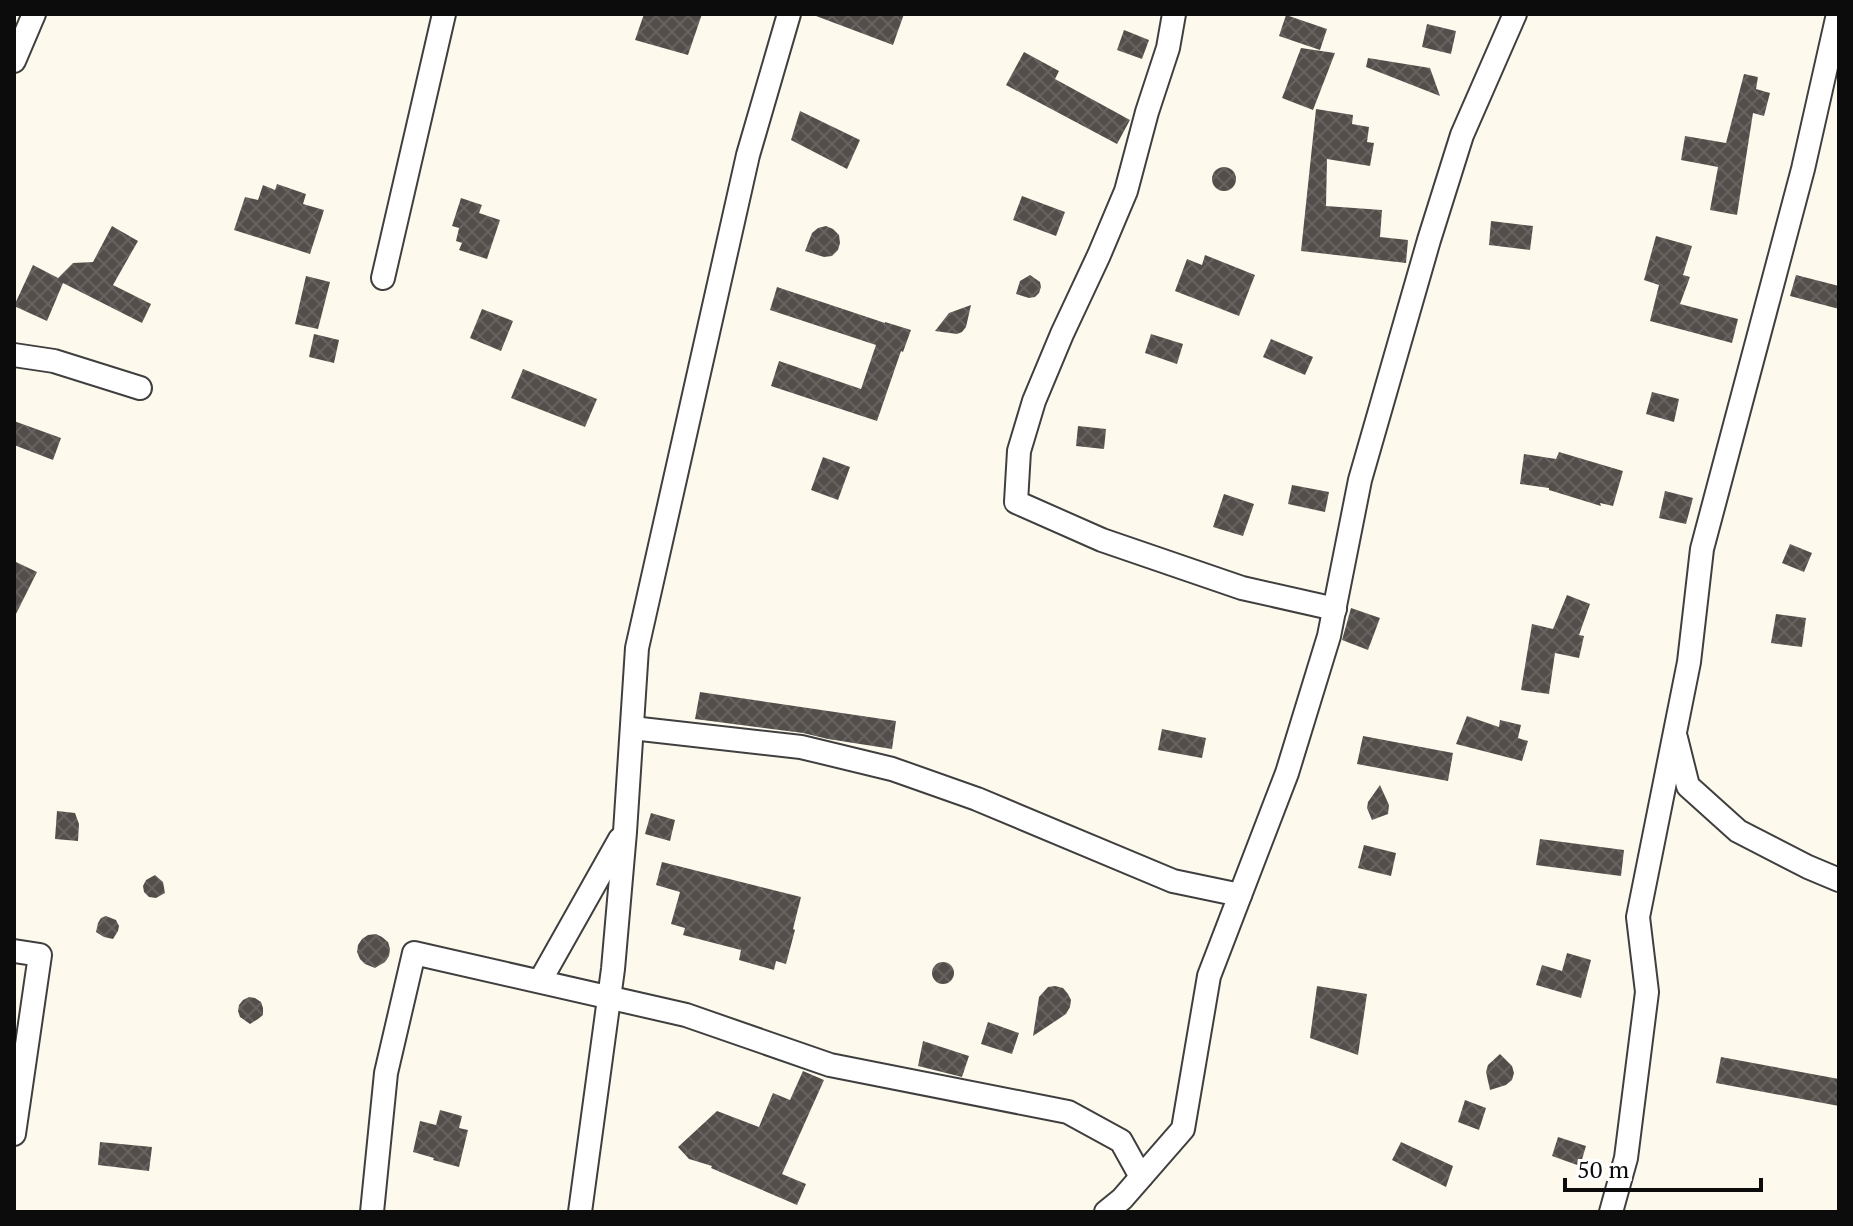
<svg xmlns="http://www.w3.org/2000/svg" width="1853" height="1226" viewBox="0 0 1853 1226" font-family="'PT Serif',serif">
<defs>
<pattern id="building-cross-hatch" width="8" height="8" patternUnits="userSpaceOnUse" patternTransform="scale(2)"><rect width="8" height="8" fill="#534e4a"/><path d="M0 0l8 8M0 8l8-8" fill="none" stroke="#676360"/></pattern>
</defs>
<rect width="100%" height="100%" fill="#fdfaed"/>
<!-- building -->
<g fill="url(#building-cross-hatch)">
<path d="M 644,14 L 702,14 L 688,55 L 635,40 Z"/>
<path d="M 817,14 L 904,14 L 893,45 L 816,16 Z"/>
<path d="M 1286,15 L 1327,29 L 1320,50 L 1279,36 Z"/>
<path d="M 1427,24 L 1456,31 L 1451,54 L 1422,47 Z"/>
<path d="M 1124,30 L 1149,40 L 1142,59 L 1117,50 Z"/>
<path d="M 1301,48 L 1335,53 L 1313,110 L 1282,98 Z"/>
<path d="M 1024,52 L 1059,71 L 1055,79 L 1130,120 L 1117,144 L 1006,85 Z"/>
<path d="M 1368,58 L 1430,68 L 1440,96 L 1366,67 Z"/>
<path d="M 1744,74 L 1758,77 L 1756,89 L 1770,93 L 1764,116 L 1753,113 L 1737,215 L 1710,210 L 1718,167 L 1681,160 L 1685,136 L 1726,143 Z"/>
<path d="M 1316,109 L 1353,115 L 1352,124 L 1369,127 L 1367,142 L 1374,143 L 1370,166 L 1327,159 L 1326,206 L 1382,210 L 1380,237 L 1408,240 L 1406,263 L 1301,251 Z"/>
<path d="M 800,111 L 860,140 L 847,169 L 791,140 Z"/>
<circle cx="1224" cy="179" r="12"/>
<path d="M 277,184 L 306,194 L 303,204 L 324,210 L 310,254 L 234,230 L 245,197 L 258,200 L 263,185 L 275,190 Z"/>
<path d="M 1022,196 L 1065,212 L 1056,236 L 1013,220 Z"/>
<path d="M 461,198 L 482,205 L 479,213 L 500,220 L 487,259 L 459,250 L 462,243 L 456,241 L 459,228 L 452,226 Z"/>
<path d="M 1491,221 L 1533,226 L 1530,250 L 1489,245 Z"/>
<path d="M 112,226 L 138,241 L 113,285 L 151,304 L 142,323 L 63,283 L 47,321 L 14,306 L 33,265 L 58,278 L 73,263 L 93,262 Z"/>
<path d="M 826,226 L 833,229 L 839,235 L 840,243 L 838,250 L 832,256 L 824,257 L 805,251 L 812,233 L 818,228 Z"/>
<path d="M 1656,236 L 1692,246 L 1683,275 L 1690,277 L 1680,304 L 1738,319 L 1732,343 L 1650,321 L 1659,285 L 1644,280 Z"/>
<path d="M 1205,255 L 1255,275 L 1239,316 L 1175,291 L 1187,259 L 1202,265 Z"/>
<path d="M 1030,275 L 1040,282 L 1041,287 L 1039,293 L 1035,297 L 1029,298 L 1016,294 L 1020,281 Z"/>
<path d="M 1796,275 L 1839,286 L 1839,309 L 1790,296 Z"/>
<path d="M 306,276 L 330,282 L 318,329 L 295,324 Z"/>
<path d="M 777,287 L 885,323 L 885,322 L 911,330 L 903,352 L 901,351 L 877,421 L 771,386 L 779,361 L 861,389 L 876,345 L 770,310 Z"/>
<path d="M 971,305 L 966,327 L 962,332 L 957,334 L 935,331 L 949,313 Z"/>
<path d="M 482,309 L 513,321 L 501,351 L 470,338 Z"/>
<path d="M 314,334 L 339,340 L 334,363 L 309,357 Z"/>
<path d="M 1151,334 L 1183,344 L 1177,364 L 1145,353 Z"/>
<path d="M 1271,339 L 1313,357 L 1305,375 L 1263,357 Z"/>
<path d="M 523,369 L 597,399 L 585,427 L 511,398 Z"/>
<path d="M 1652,392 L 1679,399 L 1674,422 L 1646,414 Z"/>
<path d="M 14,421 L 61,438 L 53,460 L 14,445 Z"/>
<path d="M 1078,426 L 1106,429 L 1104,449 L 1076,446 Z"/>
<path d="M 1559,452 L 1623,471 L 1613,506 L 1600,503 L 1601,506 L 1549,490 L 1549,488 L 1520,484 L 1524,454 L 1556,459 Z"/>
<path d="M 823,457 L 850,467 L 838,500 L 811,490 Z"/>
<path d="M 1292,485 L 1329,492 L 1325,512 L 1288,504 Z"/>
<path d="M 1665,491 L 1693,498 L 1686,524 L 1659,518 Z"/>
<path d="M 1224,494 L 1254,504 L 1243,536 L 1213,527 Z"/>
<path d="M 1790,544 L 1812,553 L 1804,572 L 1782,563 Z"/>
<path d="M 14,561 L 37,572 L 14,618 Z"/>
<path d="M 1567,595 L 1590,604 L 1579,635 L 1584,636 L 1579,658 L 1555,653 L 1549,694 L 1521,690 L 1532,624 L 1553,629 Z"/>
<path d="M 1351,608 L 1380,618 L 1368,650 L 1342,640 Z"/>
<path d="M 1776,614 L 1806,618 L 1802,647 L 1771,643 Z"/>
<path d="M 700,692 L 896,721 L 892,749 L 828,739 L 803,733 L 695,719 Z"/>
<path d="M 1467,716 L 1499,727 L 1500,720 L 1521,725 L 1518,738 L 1528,741 L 1522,761 L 1456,744 Z"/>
<path d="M 1162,729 L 1206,738 L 1202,758 L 1158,750 Z"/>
<path d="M 1363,736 L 1453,753 L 1448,781 L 1357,764 Z"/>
<path d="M 1380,785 L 1389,805 L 1388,814 L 1372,820 L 1367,808 L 1368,802 Z"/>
<path d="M 57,811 L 75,813 L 79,824 L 78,841 L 55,839 Z"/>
<path d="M 651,813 L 675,820 L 670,841 L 645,834 Z"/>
<path d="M 1540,839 L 1624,850 L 1621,876 L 1536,865 Z"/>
<path d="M 1364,845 L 1396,853 L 1391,876 L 1358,868 Z"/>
<path d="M 662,862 L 801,897 L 793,929 L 795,930 L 786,964 L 776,961 L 774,970 L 739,960 L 741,950 L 683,935 L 685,928 L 671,924 L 680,892 L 656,885 Z"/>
<path d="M 155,875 L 163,882 L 165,893 L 156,898 L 149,897 L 144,892 L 143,886 L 146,880 Z"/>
<path d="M 106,916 L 116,920 L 119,926 L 118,931 L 113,939 L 104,937 L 96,932 L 98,923 L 101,918 Z"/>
<path d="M 376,934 L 382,937 L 388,942 L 390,949 L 389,956 L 385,962 L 375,968 L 365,964 L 360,959 L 357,952 L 358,945 L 362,939 L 368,935 Z"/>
<path d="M 1567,953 L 1591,960 L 1581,998 L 1536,985 L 1542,965 L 1562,971 Z"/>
<circle cx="943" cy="973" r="11"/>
<path d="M 1055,986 L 1063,988 L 1068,994 L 1071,1000 L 1070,1007 L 1066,1014 L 1033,1036 L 1039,997 L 1048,987 Z"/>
<path d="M 1317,986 L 1367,994 L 1358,1055 L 1310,1038 Z"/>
<path d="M 249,997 L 255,998 L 261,1002 L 263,1008 L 263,1015 L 258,1019 L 250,1024 L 240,1017 L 238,1011 L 239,1005 L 243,1000 Z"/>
<path d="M 988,1022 L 1019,1033 L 1012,1054 L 981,1044 Z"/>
<path d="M 923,1041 L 969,1056 L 962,1077 L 918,1066 Z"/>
<path d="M 1500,1054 L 1512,1066 L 1514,1073 L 1512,1080 L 1506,1085 L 1490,1090 L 1486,1072 L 1488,1065 Z"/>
<path d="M 1721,1057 L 1839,1079 L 1839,1106 L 1716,1083 Z"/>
<path d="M 803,1071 L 824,1080 L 782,1174 L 806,1184 L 797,1205 L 711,1168 L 712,1166 L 689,1159 L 678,1147 L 717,1111 L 759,1127 L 773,1093 L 790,1100 Z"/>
<path d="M 1465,1100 L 1486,1108 L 1479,1130 L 1458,1122 Z"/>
<path d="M 440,1110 L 462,1116 L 459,1128 L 468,1130 L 459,1167 L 433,1160 L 434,1158 L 413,1152 L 420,1121 L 436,1125 Z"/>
<path d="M 1558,1137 L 1586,1146 L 1580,1166 L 1552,1156 Z"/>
<path d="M 100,1142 L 152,1147 L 149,1171 L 98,1165 Z"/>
<path d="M 1401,1142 L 1453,1166 L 1446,1187 L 1392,1160 Z"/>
</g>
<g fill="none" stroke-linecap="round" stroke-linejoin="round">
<defs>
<g id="minor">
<path d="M 1174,14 L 1168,48 L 1147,112 L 1126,191 L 1099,255 L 1062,334 L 1034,401 L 1019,451 L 1016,502 L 1102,540 L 1242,588 L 1335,609"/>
<path d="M 14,61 L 34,14"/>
<path d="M 383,278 L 444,14"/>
<path d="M 14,355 L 54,361 L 140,388"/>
<path d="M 632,728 L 801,747 L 892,769 L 977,799 L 1173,881 L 1240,895"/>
<path d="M 1676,738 L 1688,786 L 1738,831 L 1808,867 L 1839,880"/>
<path d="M 14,951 L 40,955 L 14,1134"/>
<path d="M 540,981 L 620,839"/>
<path d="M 372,1212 L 386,1073 L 414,953 L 686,1015 L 830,1065 L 1068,1112 L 1121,1141 L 1141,1177"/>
<path d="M 580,1212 L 613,969 L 625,832 L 637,648 L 748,155 L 789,14"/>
<path d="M 1106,1212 L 1122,1199 L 1183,1129 L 1209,976 L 1287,773 L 1329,636 L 1360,480 L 1429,240 L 1462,135 L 1515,14"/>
<path d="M 1611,1212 L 1626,1158 L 1647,992 L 1638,917 L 1689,662 L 1702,549 L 1803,169 L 1838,14"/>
</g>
</defs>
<!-- minor casing -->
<use href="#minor" stroke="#3f3f3f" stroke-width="26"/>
<!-- minor -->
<use href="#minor" stroke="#fff" stroke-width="22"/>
</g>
<!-- border -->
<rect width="1853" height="1226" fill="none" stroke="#0c0c0c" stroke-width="32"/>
<!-- scale -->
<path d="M1565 1178v12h196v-12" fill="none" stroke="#0c0c0c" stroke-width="4"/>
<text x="1577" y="1178" font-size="24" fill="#0c0c0c" stroke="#ffffff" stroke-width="6" paint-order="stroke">50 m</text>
</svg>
